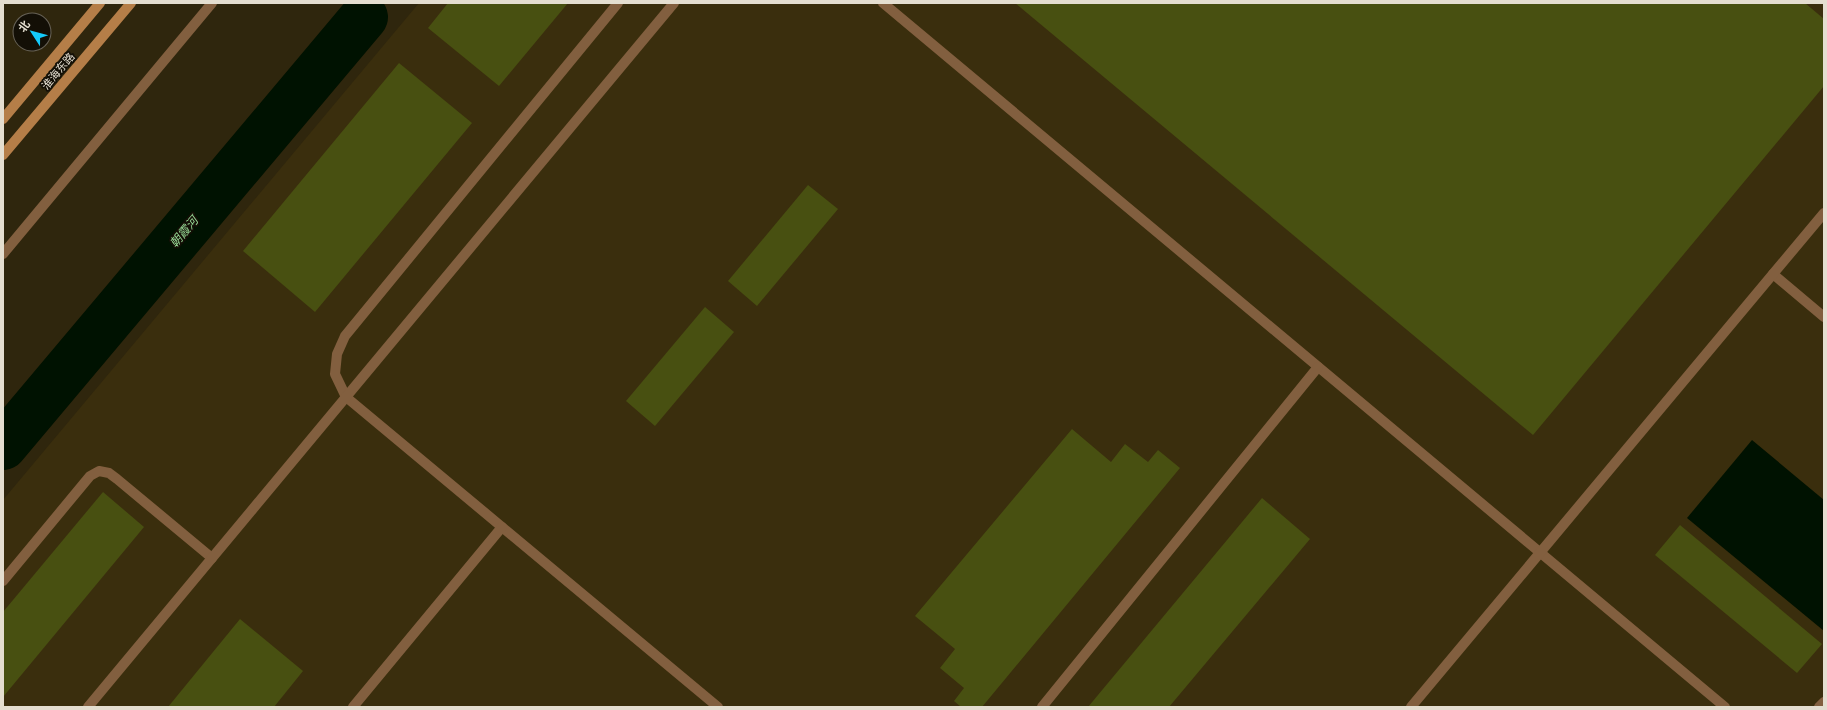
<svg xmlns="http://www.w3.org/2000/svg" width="1827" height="710" viewBox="0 0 1827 710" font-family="'PT Sans Narrow','Noto Sans SC',sans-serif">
<rect width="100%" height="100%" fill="#2f260d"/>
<!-- built -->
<path fill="#3a2e0d" d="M 419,3 L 1824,3 L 1824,707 L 3,707 L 3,500 Z"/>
<!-- water -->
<path fill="#001201" d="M 1752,440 L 1824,500 L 1824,631 L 1687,518 Z"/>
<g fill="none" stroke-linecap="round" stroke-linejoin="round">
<!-- river -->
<path stroke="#001201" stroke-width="48" d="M 3,446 L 364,17"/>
</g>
<!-- building -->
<g fill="#485011">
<path d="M 448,3 L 568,3 L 499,86 L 428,28 Z"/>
<path d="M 1015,3 L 1805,3 L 1824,19 L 1824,86 L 1533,435 Z"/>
<path d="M 399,63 L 472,123 L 315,312 L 243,251 Z"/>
<path d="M 808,185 L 838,209 L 757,306 L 728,281 Z"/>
<path d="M 705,307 L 734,332 L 655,426 L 626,401 Z"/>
<path d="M 1072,429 L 1111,462 L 1125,444 L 1148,462 L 1158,450 L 1180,468 L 982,707 L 961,707 L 954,701 L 964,688 L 940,668 L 955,649 L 915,616 Z"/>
<path d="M 103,492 L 144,527 L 3,697 L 3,612 Z"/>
<path d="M 1262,498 L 1310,539 L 1169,707 L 1088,707 Z"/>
<path d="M 1680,525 L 1822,644 L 1797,673 L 1655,555 Z"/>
<path d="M 240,619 L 303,671 L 274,707 L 168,707 Z"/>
</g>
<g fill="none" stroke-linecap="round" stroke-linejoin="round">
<!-- lane -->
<g stroke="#825f3f" stroke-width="10">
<path d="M 618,3 L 345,336 L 337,354 L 335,374 L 346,397 L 718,707"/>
<path d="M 883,3 L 1725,707"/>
<path d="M 3,254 L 212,3"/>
<path d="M 1773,274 L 1824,317"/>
<path d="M 3,581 L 90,476 L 99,471 L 109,473 L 117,479 L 212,558"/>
<path d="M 88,707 L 674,3"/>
<path d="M 353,707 L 502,527"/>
<path d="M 1042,707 L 1318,367"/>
<path d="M 1411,707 L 1824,213"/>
<path d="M 1819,707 L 1824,702"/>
</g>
<!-- secondary -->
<g stroke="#b57e48" stroke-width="10">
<path d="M 3,119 L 100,3"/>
<path d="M 3,155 L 131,3"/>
</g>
</g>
<g text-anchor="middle" stroke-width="3.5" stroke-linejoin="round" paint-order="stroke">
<!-- street labels -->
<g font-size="11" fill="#e4ded0" stroke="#130f06">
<text transform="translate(58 71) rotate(-50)" y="4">淮海东路</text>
</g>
<!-- water labels -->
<g font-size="12" font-style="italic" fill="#96d794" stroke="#130f06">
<text transform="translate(184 232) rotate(-50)" y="4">朝霞河</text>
</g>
</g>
<!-- border -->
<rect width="1827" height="710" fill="none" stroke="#e4ded0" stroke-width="8"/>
<!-- north arrow -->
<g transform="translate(32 32) rotate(306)"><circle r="19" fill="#130f06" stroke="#676257"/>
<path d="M0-3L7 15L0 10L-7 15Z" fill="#14cafb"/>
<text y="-6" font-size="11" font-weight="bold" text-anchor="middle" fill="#e4ded0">北</text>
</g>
</svg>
